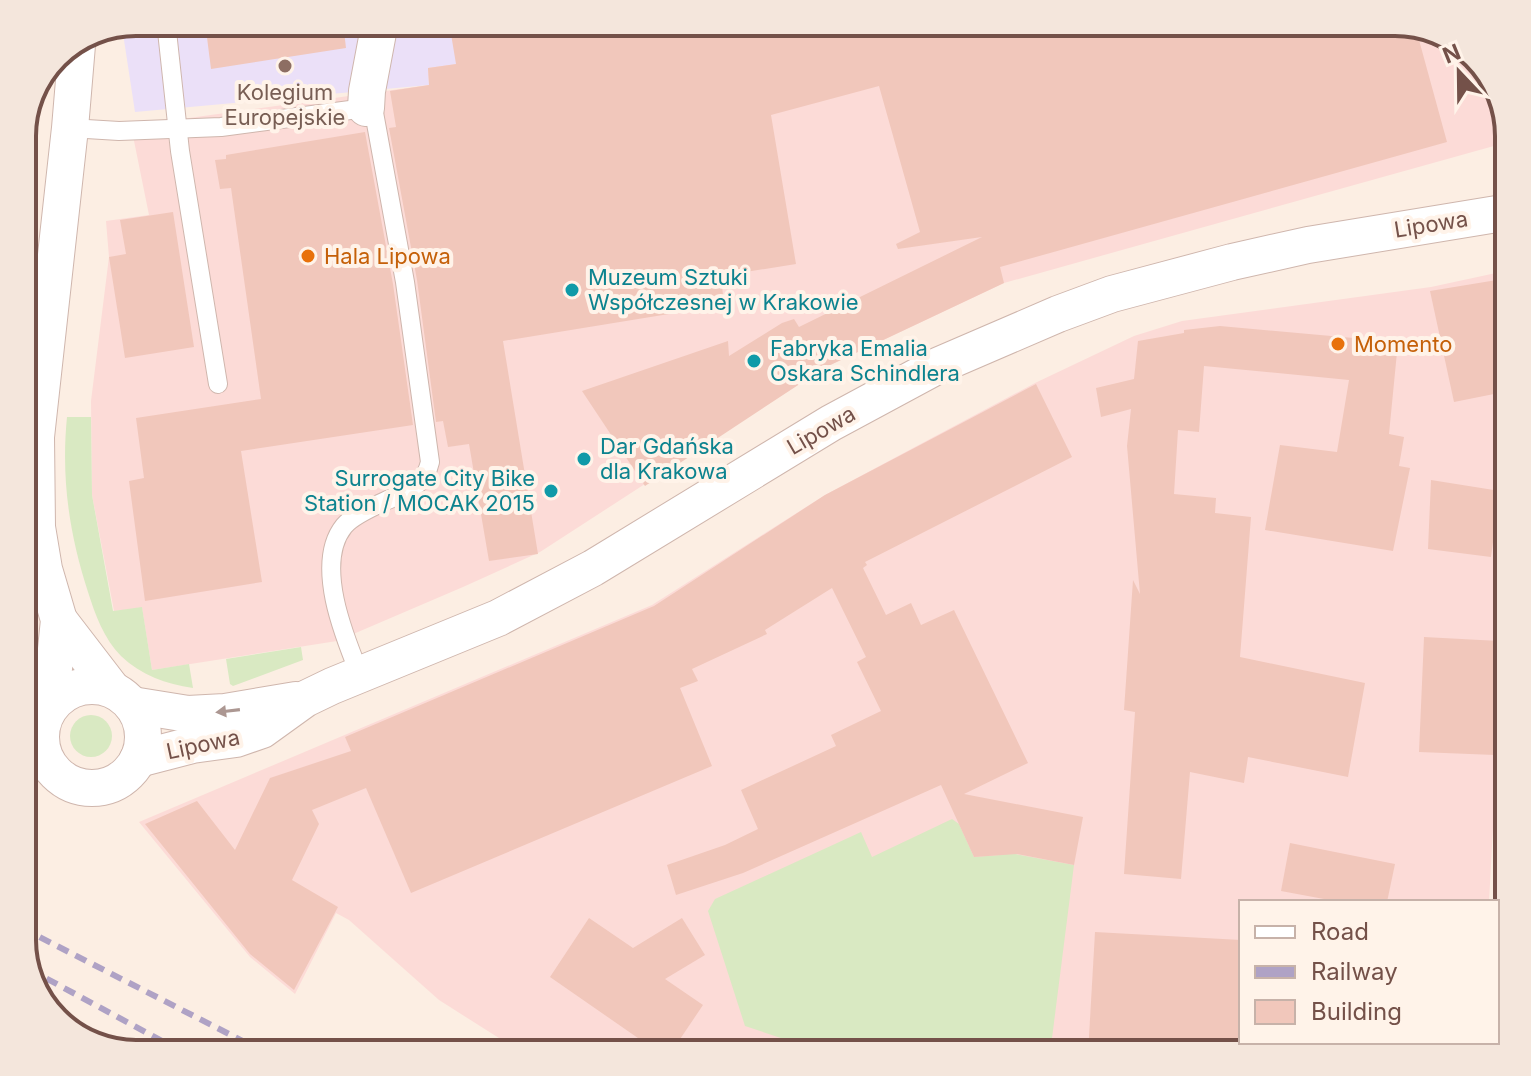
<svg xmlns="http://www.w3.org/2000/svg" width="1531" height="1076" viewBox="0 0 1531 1076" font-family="Inter,sans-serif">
<rect width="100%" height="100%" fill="#fceee3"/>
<!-- commercial -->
<g fill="#fcdbd7">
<path d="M 532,22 L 1395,22 L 1464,45 L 1486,72 L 1501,144 L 1004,283 L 824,368 L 540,552 L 463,587 L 337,641 L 152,670 L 142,608 L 114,611 L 92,495 L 91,401 L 109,257 L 106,221 L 149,215 L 131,126 L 429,85 L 427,68 Z"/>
<path d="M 1496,273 L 1509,274 L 1509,529 L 1489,902 L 1241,902 L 1241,1042 L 1446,1042 L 1395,1054 L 524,1054 L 439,1000 L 349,920 L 336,913 L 295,994 L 250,957 L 139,822 L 652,605 L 825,495 L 1035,383 L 1134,336 L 1182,321 L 1431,287 Z"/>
</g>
<!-- education -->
<path fill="#ebe0f8" d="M 136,22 L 534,22 L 457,64 L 428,68 L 429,85 L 135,112 L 122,27 Z"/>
<!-- grass -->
<g fill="#d9e9c2">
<path d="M 67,417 L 91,417 L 92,495 L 113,611 L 142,607 L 152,670 L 189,664 L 193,688 C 166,684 141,675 121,656 C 104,639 95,614 88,592 C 69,533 61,478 67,417 Z"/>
<path d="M 301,647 L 303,660 L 233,686 L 230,684 L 226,659 Z"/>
<circle cx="91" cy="736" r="21"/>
<path d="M 952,819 L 959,824 L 974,857 L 1000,855 L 1004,852 L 1074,865 L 1050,1054 L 829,1054 L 745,1026 L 708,911 L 715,899 L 861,832 L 872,857 Z"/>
</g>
<!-- building -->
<g fill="#f1c7bb">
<path d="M 205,22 L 343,22 L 346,48 L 211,69 Z"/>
<path d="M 449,22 L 1395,22 L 1416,29 L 1447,142 L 1000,267 L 1004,283 L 824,368 L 645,486 L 582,391 L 728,341 L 729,356 L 782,323 L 794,319 L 799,327 L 982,237 L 898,249 L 896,244 L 920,232 L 879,86 L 771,115 L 796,264 L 721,276 L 724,305 L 503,341 L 538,554 L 489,561 L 469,444 L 448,447 L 443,421 L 436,422 L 417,280 L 389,128 L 396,127 L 390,91 L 429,85 L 428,68 L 456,64 Z"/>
<path d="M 365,132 L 393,284 L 413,425 L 241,451 L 262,582 L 145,601 L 129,481 L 144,478 L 136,418 L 261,399 L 231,188 L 220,189 L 215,160 L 226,159 L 226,155 Z"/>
<path d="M 173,212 L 194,347 L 125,358 L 109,257 L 126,254 L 120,220 Z"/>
<path d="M 1509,278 L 1509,391 L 1454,402 L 1430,291 Z"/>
<path d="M 1220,326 L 1398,342 L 1389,434 L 1404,437 L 1399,466 L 1410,468 L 1393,551 L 1265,530 L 1280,445 L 1337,452 L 1349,380 L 1204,366 L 1199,432 L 1178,430 L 1174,494 L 1216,498 L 1215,513 L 1251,517 L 1240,657 L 1365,683 L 1348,777 L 1248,757 L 1244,783 L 1190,772 L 1181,879 L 1124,874 L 1135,712 L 1124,710 L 1133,580 L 1140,594 L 1127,446 L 1131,409 L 1101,417 L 1096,388 L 1134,379 L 1138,341 L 1184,333 L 1184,330 Z"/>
<path d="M 1036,384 L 1072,457 L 865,562 L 867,565 L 863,568 L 886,615 L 911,603 L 921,625 L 954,610 L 1028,763 L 964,794 L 1083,817 L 1074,865 L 1017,854 L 974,857 L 941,785 L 743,873 L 676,895 L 667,865 L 725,845 L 758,829 L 741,790 L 836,746 L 831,735 L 881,711 L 857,662 L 866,657 L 832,588 L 765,630 L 767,634 L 692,669 L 698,681 L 680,688 L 712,766 L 411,893 L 366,788 L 312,810 L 319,824 L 292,880 L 338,907 L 294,990 L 250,954 L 145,824 L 197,801 L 235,850 L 270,778 L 351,751 L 345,737 L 654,606 L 825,495 Z"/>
<path d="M 1431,480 L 1500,491 L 1491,557 L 1428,549 Z"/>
<path d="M 1424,637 L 1499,641 L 1495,755 L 1419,752 Z"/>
<path d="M 1290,843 L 1395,864 L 1387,902 L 1340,902 L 1281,891 Z"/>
<path d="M 589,918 L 633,948 L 682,918 L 705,955 L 665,979 L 703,1005 L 670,1054 L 661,1054 L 550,977 Z"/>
<path d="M 1095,932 L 1241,940 L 1241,1054 L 1088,1054 Z"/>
</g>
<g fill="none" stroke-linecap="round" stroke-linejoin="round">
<defs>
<g id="lane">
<path d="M 166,22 L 180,151 L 218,384"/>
<path d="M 70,128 L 119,131 L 221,127 L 373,107 L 405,282 L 430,462 C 425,484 411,489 392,498 C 377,505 354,514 344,526 C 314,563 344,636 360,675"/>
</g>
<g id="street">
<path d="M 366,108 L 367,91 L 380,22"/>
<path d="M 59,620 L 112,689"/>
<circle cx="92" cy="737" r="51"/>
<path d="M 132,705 L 188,714 L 225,712 L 296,700"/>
<path d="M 50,707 L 59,620 L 44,569 L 37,527 L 36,437 L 70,128 L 77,45"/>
<path d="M 138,759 L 192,745 L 236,739 L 262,730 L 305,699 L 332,686 L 498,618 L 593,568 L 831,423 L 935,367 L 1058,314 L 1112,294 L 1232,262 L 1308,245 L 1509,212"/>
</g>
</defs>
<!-- lane casing -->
<use href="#lane" stroke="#cfb6ad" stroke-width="20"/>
<!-- street casing -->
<use href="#street" stroke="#cfb6ad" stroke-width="38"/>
<!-- lane -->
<use href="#lane" stroke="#fff" stroke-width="18"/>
<!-- street -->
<use href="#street" stroke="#fff" stroke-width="36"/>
<!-- rail -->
<g stroke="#afa2c5" stroke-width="6" stroke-dasharray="12 8" stroke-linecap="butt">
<path d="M 22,928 L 268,1054"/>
<path d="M 29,969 L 186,1054"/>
</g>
</g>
<!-- one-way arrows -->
<defs><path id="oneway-solid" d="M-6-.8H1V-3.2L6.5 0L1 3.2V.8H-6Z" transform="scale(2)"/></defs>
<use fill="#ac9792" href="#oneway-solid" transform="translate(228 711) rotate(173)"/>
<!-- markers -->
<circle fill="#8d6e63" stroke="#fff3e9" stroke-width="3" cx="285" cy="66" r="8"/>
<g fill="#e8710a" stroke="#fff3e9" stroke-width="3">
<circle cx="308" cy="256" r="8"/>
<circle cx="1338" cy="344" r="8"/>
</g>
<g fill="#0f9aa8" stroke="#fff3e9" stroke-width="3">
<circle cx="572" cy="290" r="8"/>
<circle cx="754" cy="361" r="8"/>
<circle cx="584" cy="459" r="8"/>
<circle cx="551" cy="491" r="8"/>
</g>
<g text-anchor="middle" stroke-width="8" stroke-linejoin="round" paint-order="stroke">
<!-- education labels -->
<g font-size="22" fill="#785e54" stroke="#fff3e9">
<text x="285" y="100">Kolegium<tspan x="285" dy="25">Europejskie</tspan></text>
</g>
<!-- street labels -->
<g font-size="22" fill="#745149" stroke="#fff3e9">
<text transform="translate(1431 224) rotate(-9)" y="8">Lipowa</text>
<text transform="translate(821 430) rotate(-30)" y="8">Lipowa</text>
<text transform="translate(203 744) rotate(-12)" y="8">Lipowa</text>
</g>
<!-- food labels -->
<g font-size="22" fill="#c56008" stroke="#fff3e9" text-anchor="start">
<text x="324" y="264">Hala Lipowa</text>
<text x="1354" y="352">Momento</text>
</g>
<!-- culture labels -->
<g font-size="22" fill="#0d838f" stroke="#fff3e9" text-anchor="start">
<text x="588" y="285">Muzeum Sztuki<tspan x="588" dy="25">Współczesnej w Krakowie</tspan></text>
<text x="770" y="356">Fabryka Emalia<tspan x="770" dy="25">Oskara Schindlera</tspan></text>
<text x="600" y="454">Dar Gdańska<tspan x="600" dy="25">dla Krakowa</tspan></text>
<text x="535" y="486" text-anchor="end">Surrogate City Bike<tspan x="535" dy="25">Station / MOCAK 2015</tspan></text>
</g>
</g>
<!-- crop -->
<path d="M0 0H1531V1076H0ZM136 36H1395A100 100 0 0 1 1495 136V940A100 100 0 0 1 1395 1040H136A100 100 0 0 1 36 940V136A100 100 0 0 1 136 36Z" fill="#f4e6dc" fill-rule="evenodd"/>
<path fill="none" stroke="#745149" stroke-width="4" d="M136 36H1395A100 100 0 0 1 1495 136V940A100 100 0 0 1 1395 1040H136A100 100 0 0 1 36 940V136A100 100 0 0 1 136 36Z"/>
<!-- legend -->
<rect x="1239" y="900" width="260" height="144" fill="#fff3e9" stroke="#c7b2a9" stroke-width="2"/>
<rect x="1255" y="926" width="40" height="12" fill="#ffffff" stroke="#c7b2a9" stroke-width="2"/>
<text x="1311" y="940" font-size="24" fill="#745149">Road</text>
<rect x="1255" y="966" width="40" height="12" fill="#afa2c5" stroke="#c7b2a9" stroke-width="2"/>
<text x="1311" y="980" font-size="24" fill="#745149">Railway</text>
<rect x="1255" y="1000" width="40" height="24" fill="#f1c7bb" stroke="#c7b2a9" stroke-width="2"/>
<text x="1311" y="1020" font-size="24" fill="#745149">Building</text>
<!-- north arrow -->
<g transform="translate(1459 72) rotate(338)" stroke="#fff3e9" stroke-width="6" paint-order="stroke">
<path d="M0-6L14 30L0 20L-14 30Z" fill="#745149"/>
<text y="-12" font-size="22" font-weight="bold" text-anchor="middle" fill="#745149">N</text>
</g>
</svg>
